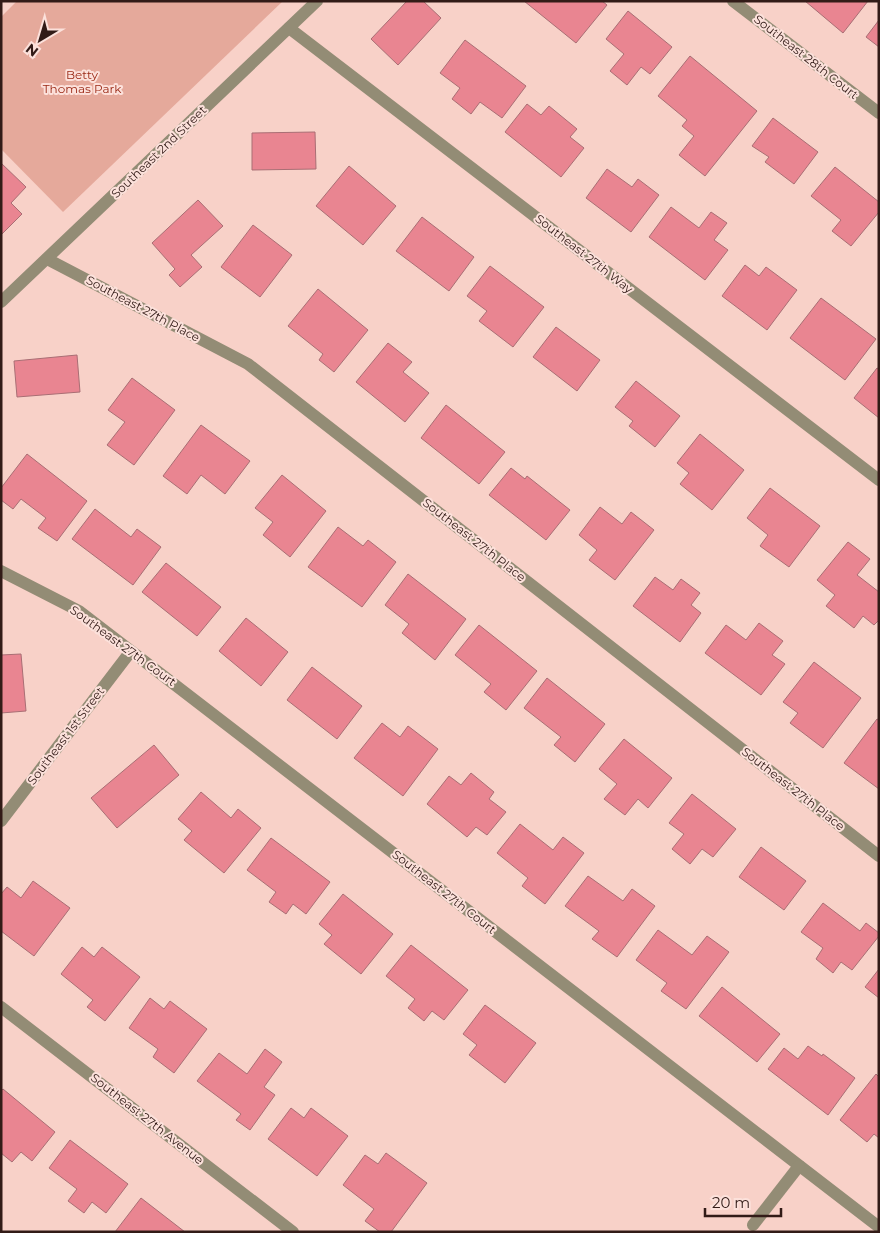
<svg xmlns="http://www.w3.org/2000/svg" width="880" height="1233" viewBox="0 0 880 1233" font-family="Montserrat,sans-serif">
<rect width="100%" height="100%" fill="#f8d1c8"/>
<!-- green -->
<path fill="#e5a99b" d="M 17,1 L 283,1 L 63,212 L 1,149 L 1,17 Z"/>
<!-- building -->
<g fill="#e98591" stroke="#a96e74">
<path d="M 407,1 L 423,1 L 441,18 L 398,65 L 371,39 Z"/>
<path d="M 524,1 L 602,1 L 607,5 L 576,43 Z"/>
<path d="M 805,1 L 868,1 L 843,33 Z"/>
<path d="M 628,11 L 672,47 L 650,74 L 641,67 L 627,85 L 610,71 L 624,54 L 606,39 Z"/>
<path d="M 879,20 L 879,47 L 866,37 Z"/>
<path d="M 465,40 L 526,86 L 502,118 L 480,102 L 471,114 L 452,99 L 460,88 L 440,73 Z"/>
<path d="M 690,56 L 757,111 L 705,176 L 679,155 L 694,136 L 682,126 L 687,120 L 658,96 Z"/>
<path d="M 527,104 L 541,115 L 549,106 L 577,129 L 570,137 L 584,148 L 561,177 L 505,132 Z"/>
<path d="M 773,118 L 818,152 L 794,184 L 765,162 L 769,157 L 752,146 Z"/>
<path d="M 315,132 L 316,169 L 252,170 L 252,133 Z"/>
<path d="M 1,163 L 26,187 L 11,203 L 22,214 L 1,235 Z"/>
<path d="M 349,166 L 396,206 L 363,245 L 316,206 Z"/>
<path d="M 835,167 L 879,202 L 879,212 L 851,246 L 832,231 L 841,220 L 811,196 Z"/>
<path d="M 607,169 L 632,187 L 638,179 L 659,195 L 631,232 L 586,198 Z"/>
<path d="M 198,200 L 223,226 L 191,255 L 202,267 L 180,287 L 169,275 L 175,269 L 152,243 Z"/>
<path d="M 671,207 L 699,228 L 711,212 L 727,223 L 714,240 L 728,250 L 705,280 L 649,237 Z"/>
<path d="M 422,217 L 474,257 L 449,291 L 396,251 Z"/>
<path d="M 253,225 L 292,255 L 260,297 L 221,267 Z"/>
<path d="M 745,265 L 759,276 L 766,267 L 797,290 L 767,330 L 722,296 Z"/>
<path d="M 490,266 L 544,307 L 513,347 L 479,321 L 487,311 L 467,296 Z"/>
<path d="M 318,289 L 368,330 L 334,372 L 319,360 L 323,354 L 288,326 Z"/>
<path d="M 821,298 L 876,339 L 845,380 L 790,338 Z"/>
<path d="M 556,327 L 600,360 L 577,391 L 533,357 Z"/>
<path d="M 388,343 L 412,362 L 403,372 L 429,393 L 405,422 L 356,382 Z"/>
<path d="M 77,355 L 80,392 L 17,397 L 14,361 Z"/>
<path d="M 877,368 L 879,369 L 879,418 L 854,398 Z"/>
<path d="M 132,378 L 175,410 L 134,465 L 107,445 L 125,422 L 108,410 Z"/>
<path d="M 636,381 L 680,416 L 655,447 L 629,426 L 633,421 L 615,407 Z"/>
<path d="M 446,405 L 505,452 L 479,484 L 421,438 Z"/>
<path d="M 201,425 L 250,461 L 225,494 L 201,475 L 187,494 L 163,476 Z"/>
<path d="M 700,434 L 744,470 L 712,510 L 680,484 L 689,473 L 677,463 Z"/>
<path d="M 27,454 L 87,501 L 57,541 L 38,528 L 46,518 L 21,499 L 13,509 L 1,500 L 1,488 Z"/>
<path d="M 511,468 L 525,479 L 527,476 L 570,510 L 546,540 L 489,495 Z"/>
<path d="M 282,475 L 326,511 L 290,557 L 263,535 L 273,522 L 255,508 Z"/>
<path d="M 770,488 L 820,526 L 789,567 L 760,546 L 768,535 L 747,518 Z"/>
<path d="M 600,507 L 622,524 L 631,512 L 654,530 L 615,580 L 589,560 L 597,550 L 579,535 Z"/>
<path d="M 95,509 L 131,537 L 137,529 L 161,547 L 133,585 L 72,539 Z"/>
<path d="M 338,527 L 363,546 L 368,540 L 396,562 L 362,607 L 308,567 Z"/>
<path d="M 848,542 L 870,559 L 857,575 L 879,592 L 879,620 L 874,625 L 863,616 L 854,628 L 826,606 L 835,595 L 817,580 Z"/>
<path d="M 166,563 L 221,607 L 197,636 L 142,592 Z"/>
<path d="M 408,574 L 466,619 L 435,660 L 402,633 L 409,624 L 385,605 Z"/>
<path d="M 655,577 L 673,590 L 681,579 L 700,593 L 691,605 L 701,613 L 680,642 L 633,606 Z"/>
<path d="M 246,618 L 288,652 L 261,686 L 219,651 Z"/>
<path d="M 759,623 L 783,641 L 772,655 L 785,664 L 761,695 L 705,653 L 726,625 L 746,640 Z"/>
<path d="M 479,625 L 537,671 L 506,710 L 484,692 L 491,684 L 455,655 Z"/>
<path d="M 21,654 L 26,711 L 1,713 L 1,655 Z"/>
<path d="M 814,662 L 861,698 L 823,748 L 790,723 L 798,713 L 783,702 Z"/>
<path d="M 312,667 L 362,706 L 337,739 L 287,700 Z"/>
<path d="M 547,678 L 605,724 L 575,762 L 554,745 L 561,737 L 524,708 Z"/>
<path d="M 877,719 L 879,720 L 879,789 L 844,763 Z"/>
<path d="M 382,723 L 400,737 L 408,726 L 438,749 L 403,796 L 354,758 Z"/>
<path d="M 624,739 L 672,778 L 648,808 L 638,799 L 625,815 L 604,799 L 617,784 L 599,769 Z"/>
<path d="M 154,745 L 179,775 L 117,828 L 91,798 Z"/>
<path d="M 471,773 L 494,792 L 489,799 L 506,812 L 487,835 L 476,827 L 467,837 L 427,804 L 449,776 L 461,785 Z"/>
<path d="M 201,792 L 231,818 L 238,809 L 261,828 L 224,873 L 184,840 L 192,831 L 178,819 Z"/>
<path d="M 692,794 L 736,829 L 713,857 L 702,849 L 690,864 L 672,849 L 684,834 L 669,823 Z"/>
<path d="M 520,824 L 553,850 L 563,837 L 584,853 L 545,904 L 522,886 L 528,878 L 497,853 Z"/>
<path d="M 271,838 L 330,882 L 306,914 L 293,904 L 286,914 L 269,902 L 276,892 L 247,870 Z"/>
<path d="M 761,847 L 806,881 L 784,910 L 739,877 Z"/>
<path d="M 588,876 L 623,901 L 632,889 L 655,906 L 617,957 L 592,939 L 599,931 L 565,906 Z"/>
<path d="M 33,881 L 70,908 L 34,956 L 1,931 L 1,894 L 7,887 L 21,898 Z"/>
<path d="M 343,894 L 393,934 L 361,974 L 324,944 L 332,935 L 319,924 Z"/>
<path d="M 823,903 L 860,931 L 866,923 L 879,933 L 879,936 L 852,970 L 841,962 L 833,973 L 816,959 L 823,948 L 801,932 Z"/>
<path d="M 658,930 L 692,955 L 707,936 L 729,952 L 686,1009 L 661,991 L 667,983 L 636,960 Z"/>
<path d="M 411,945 L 468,990 L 444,1020 L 432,1011 L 424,1021 L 408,1008 L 415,999 L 386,976 Z"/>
<path d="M 82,947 L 94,957 L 102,947 L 140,977 L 105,1021 L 87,1007 L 93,1000 L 61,974 Z"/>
<path d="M 879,969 L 879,998 L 865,987 Z"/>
<path d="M 722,987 L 780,1034 L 757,1062 L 699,1016 Z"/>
<path d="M 150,998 L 164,1009 L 170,1001 L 207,1029 L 174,1073 L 153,1057 L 158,1049 L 129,1028 Z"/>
<path d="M 485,1005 L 536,1043 L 505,1083 L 469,1055 L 477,1045 L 463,1034 Z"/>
<path d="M 808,1046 L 822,1056 L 823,1054 L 855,1078 L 828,1115 L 768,1069 L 784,1048 L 798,1059 Z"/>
<path d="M 265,1049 L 282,1062 L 264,1087 L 275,1095 L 250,1130 L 236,1120 L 241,1114 L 197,1081 L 219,1053 L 247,1074 Z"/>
<path d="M 876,1074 L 879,1077 L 879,1138 L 874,1134 L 867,1142 L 840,1120 Z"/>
<path d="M 3,1089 L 55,1132 L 32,1161 L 21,1152 L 12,1162 L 1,1153 L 1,1091 Z"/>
<path d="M 291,1108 L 304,1118 L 311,1108 L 348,1136 L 317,1176 L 268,1139 Z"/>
<path d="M 70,1140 L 128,1184 L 106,1213 L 92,1202 L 84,1213 L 68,1201 L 77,1189 L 49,1168 Z"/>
<path d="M 386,1153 L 427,1183 L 391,1232 L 380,1232 L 365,1221 L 374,1209 L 343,1185 L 365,1155 L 378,1164 Z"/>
<path d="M 141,1198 L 185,1232 L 115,1232 Z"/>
</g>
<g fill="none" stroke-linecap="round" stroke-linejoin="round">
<!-- minor -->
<g stroke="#938c75" stroke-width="12">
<path d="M 733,1 L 879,113"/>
<path d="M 289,28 L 879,480"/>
<path d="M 47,259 L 248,364 L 879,856"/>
<path d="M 1,302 L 317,1"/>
<path d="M 1,571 L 79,611 L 879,1227"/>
<path d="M 1,821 L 131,651"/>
<path d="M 1,1007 L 293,1232"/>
<path d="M 753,1225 L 799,1166"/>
</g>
</g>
<g text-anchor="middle" stroke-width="4" stroke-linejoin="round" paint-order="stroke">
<!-- street labels -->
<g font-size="12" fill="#321b17" stroke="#fce1db">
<text transform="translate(806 57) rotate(38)" y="4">Southeast 28th Court</text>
<text transform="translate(159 152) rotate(-44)" y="4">Southeast 2nd Street</text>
<text transform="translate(584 254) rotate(38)" y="4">Southeast 27th Way</text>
<text transform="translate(143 309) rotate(28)" y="4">Southeast 27th Place</text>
<text transform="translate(474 540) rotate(38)" y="4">Southeast 27th Place</text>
<text transform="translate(123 646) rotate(36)" y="4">Southeast 27th Court</text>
<text transform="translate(66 736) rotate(-53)" y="4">Southeast 1st Street</text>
<text transform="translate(793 789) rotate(38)" y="4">Southeast 27th Place</text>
<text transform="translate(444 892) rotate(38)" y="4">Southeast 27th Court</text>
<text transform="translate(147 1119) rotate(38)" y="4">Southeast 27th Avenue</text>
</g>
<!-- park labels -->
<g font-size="12" fill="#9a2814" stroke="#fce1db">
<text x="82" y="79">Betty<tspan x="82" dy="14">Thomas Park</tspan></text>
</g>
</g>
<!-- border -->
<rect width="880" height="1233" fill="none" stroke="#321b17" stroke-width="5"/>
<!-- north arrow -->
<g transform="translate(40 40) rotate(218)" stroke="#fce1db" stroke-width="4" paint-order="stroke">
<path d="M0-4L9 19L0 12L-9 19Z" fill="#321b17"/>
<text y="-8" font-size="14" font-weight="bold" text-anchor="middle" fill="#321b17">N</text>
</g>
<!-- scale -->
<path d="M705 1208v8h76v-8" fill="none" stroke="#321b17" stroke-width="2.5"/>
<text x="712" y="1208" font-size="15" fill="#321b17" stroke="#fce1db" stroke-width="4" paint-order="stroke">20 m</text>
</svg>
